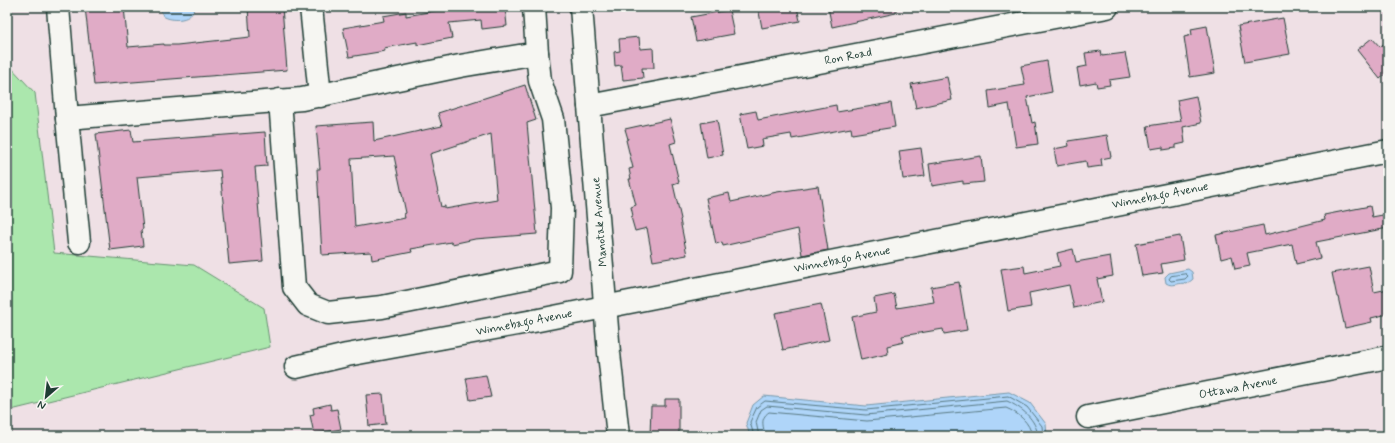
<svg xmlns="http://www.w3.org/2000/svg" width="1395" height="443" viewBox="0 0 1395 443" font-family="Mynerve,sans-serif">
<rect width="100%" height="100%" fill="#efe0e5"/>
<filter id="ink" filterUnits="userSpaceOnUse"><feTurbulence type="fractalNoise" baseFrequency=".025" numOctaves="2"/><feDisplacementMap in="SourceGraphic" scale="8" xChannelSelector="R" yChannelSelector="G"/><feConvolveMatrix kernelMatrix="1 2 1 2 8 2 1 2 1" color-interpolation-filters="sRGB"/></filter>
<g filter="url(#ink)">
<!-- green -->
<path fill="#abe7ad" stroke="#659270" d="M 7,63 L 35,93 L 54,253 L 194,265 L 264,308 L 270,347 L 7,411 Z"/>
<!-- water -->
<g fill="#afd5f9" stroke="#7598aa">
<path d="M 163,7 L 194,7 C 194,21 172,22 163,16 L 161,11 Z"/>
<path d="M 1188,269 L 1192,272 L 1193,279 L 1187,284 C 1180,281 1173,288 1166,283 L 1165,277 L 1169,273 Z"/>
<path d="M 1009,392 L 1030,403 L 1046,424 L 1047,436 L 750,436 L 746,423 L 753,405 L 764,396 L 866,406 Z"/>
</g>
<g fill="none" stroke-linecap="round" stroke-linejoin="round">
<!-- shore -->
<g stroke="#597a83" stroke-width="1">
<path d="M 1186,274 L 1188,276 L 1185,279 L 1171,281 L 1169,279 L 1171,276 Z"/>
<path d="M 754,436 L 750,422 L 757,407 L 765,401 L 866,410 L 1008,396 L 1027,407 L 1042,426 L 1043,436"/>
<path d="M 759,436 L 756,422 L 761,410 L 767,406 L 866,415 L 1007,401 C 1022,408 1036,419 1038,436"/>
<path d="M 765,436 C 764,427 759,419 769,412 L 867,421 L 1006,408 C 1018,413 1030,422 1032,436"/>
</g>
</g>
<!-- building -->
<g fill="#e0abc6" stroke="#1f3d34" fill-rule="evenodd">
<path d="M 85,7 L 124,7 L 128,47 L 164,44 L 164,45 L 177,45 L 250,37 L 248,7 L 282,7 L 287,70 L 94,85 Z"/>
<path d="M 457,7 L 505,7 L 507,26 L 482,29 L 481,20 L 449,23 L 452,38 L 417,45 L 417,42 L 384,48 L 385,51 L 349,57 L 343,28 L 384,21 L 383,16 L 406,12 L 406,16 Z"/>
<path d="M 758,7 L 797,7 L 800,21 L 762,28 Z"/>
<path d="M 828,7 L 896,7 L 896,13 L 832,27 Z"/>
<path d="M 729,10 L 734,34 L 696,41 L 691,17 Z"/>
<path d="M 1283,18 L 1290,54 L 1245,62 L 1238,26 Z"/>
<path d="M 1207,26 L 1215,73 L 1190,77 L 1184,37 L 1192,35 L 1191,29 Z"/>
<path d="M 639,37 L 640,49 L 653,48 L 654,68 L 642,68 L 643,78 L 623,80 L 621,65 L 615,66 L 614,52 L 620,51 L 619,39 Z"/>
<path d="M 1372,38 L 1380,47 L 1388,40 L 1388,72 L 1380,79 L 1357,50 Z"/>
<path d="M 1101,51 L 1102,56 L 1125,53 L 1130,77 L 1109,80 L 1110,85 L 1097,87 L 1096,82 L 1080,85 L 1077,68 L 1087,66 L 1085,53 Z"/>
<path d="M 1047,61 L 1052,92 L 1027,97 L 1032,123 L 1035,122 L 1038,144 L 1016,147 L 1009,104 L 990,108 L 988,91 L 1025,85 L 1021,66 Z"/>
<path d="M 947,77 L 952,100 L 916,108 L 911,84 Z"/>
<path d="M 525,85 L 536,120 L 527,123 L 537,234 L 475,239 L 452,244 L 451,242 L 411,249 L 412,252 L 372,260 L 371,252 L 322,255 L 317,169 L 320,169 L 316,126 L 373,122 L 374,141 L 442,126 L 438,113 ZM 491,134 L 497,200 L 445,209 L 445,206 L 441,207 L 430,154 ZM 394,156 L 406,213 L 404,214 L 405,218 L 355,227 L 351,159 Z"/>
<path d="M 1196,96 L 1201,123 L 1183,127 L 1185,143 L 1176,145 L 1176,148 L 1163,150 L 1163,147 L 1151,149 L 1147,126 L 1181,121 L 1177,100 Z"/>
<path d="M 891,103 L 895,127 L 852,134 L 851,128 L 792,139 L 791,134 L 762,139 L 763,146 L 747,149 L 740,114 L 756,111 L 758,120 L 836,105 L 837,112 Z"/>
<path d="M 670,119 L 676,142 L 670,144 L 679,182 L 673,184 L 681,219 L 680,220 L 687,255 L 653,261 L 647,228 L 635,231 L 631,217 L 633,216 L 631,207 L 636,205 L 629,179 L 631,179 L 629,169 L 633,168 L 626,140 L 628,139 L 625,129 Z"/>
<path d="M 717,120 L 723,155 L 707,158 L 701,123 Z"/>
<path d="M 131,130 L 133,142 L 265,132 L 267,166 L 255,167 L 263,261 L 229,264 L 220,170 L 137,177 L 143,229 L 141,230 L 143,246 L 110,250 L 96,134 Z"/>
<path d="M 1107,135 L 1111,157 L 1101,159 L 1102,166 L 1087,168 L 1086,161 L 1057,166 L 1054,149 L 1069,146 L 1068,141 Z"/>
<path d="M 921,148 L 925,176 L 903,179 L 899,151 Z"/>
<path d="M 981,156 L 984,182 L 963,184 L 963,181 L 932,186 L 929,164 Z"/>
<path d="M 818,186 L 828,250 L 802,255 L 798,229 L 723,246 L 722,242 L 716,244 L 706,198 L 729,193 L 731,202 L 777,192 Z"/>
<path d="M 1370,206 L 1372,217 L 1388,214 L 1388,228 L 1316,242 L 1320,258 L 1296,264 L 1292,244 L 1247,253 L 1250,266 L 1235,269 L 1232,256 L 1221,259 L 1216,235 L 1263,225 L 1265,235 L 1325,220 L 1324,215 Z"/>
<path d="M 1180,236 L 1184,260 L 1161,264 L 1163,273 L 1142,276 L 1136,244 Z"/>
<path d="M 1073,249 L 1076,262 L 1110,256 L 1113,276 L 1097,279 L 1102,302 L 1074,308 L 1069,285 L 1029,293 L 1031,307 L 1008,311 L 1001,269 L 1024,266 L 1025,273 L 1060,266 L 1057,253 Z"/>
<path d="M 1369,266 L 1374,292 L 1388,289 L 1388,314 L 1371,318 L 1372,322 L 1345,328 L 1338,297 L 1337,297 L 1332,273 Z"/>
<path d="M 959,282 L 967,330 L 944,334 L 943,329 L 902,336 L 904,342 L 887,346 L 888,354 L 861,360 L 852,317 L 876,312 L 874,298 L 894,294 L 897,308 L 934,302 L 931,287 Z"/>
<path d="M 821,304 L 829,340 L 783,350 L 775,313 Z"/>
<path d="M 486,375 L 491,397 L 470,400 L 466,378 Z"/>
<path d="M 383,394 L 386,424 L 369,426 L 366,395 Z"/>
<path d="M 665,399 L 679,399 L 679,436 L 650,436 L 651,406 L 665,406 Z"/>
<path d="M 330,404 L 331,410 L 337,409 L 341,429 L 314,434 L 310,415 L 314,414 L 313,408 Z"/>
</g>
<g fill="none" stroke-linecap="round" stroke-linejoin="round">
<defs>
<g id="minor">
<path d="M 58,7 L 67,118 L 79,242"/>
<path d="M 311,7 L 320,96"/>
<path d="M 581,7 L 609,353 L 618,436"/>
<path d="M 280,100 L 294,287 L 308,305 L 328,313 L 382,307 L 560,271 L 562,208 L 553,119 L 540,81 L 537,53"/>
<path d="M 589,106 L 1107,7"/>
<path d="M 67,118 L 302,99 L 460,66 L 537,53 L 534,7"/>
<path d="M 296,367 L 347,355 L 539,320 L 1388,151"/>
<path d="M 1088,417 L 1388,357"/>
</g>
</defs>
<!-- minor casing -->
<use href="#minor" stroke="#1f3d34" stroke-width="25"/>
<!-- minor -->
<use href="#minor" stroke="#f6f6f2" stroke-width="22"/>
</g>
</g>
<g text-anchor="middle" stroke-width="3" stroke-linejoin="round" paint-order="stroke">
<!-- street labels -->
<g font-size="12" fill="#1f3d34" stroke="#f6f6f2">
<text transform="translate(848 56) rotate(-11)" y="4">Ron Road</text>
<text transform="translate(1160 195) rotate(-11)" y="4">Winnebago Avenue</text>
<text transform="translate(599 222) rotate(-95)" y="4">Manotak Avenue</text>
<text transform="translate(842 259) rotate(-11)" y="4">Winnebago Avenue</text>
<text transform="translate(524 322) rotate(-11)" y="4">Winnebago Avenue</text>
<text transform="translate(1238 387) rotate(-11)" y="4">Ottawa Avenue</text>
</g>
</g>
<!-- margin -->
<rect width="1395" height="443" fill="none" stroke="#f6f6f2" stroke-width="24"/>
<rect x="12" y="12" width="1371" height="419" fill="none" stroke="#1f3d34" stroke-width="1.5" filter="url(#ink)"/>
<!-- north arrow -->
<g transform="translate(46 397) rotate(208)" stroke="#f6f6f2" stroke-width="3" paint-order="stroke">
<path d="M0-3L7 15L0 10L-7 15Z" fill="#1f3d34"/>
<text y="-6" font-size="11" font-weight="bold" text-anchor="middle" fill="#1f3d34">N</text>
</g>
</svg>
